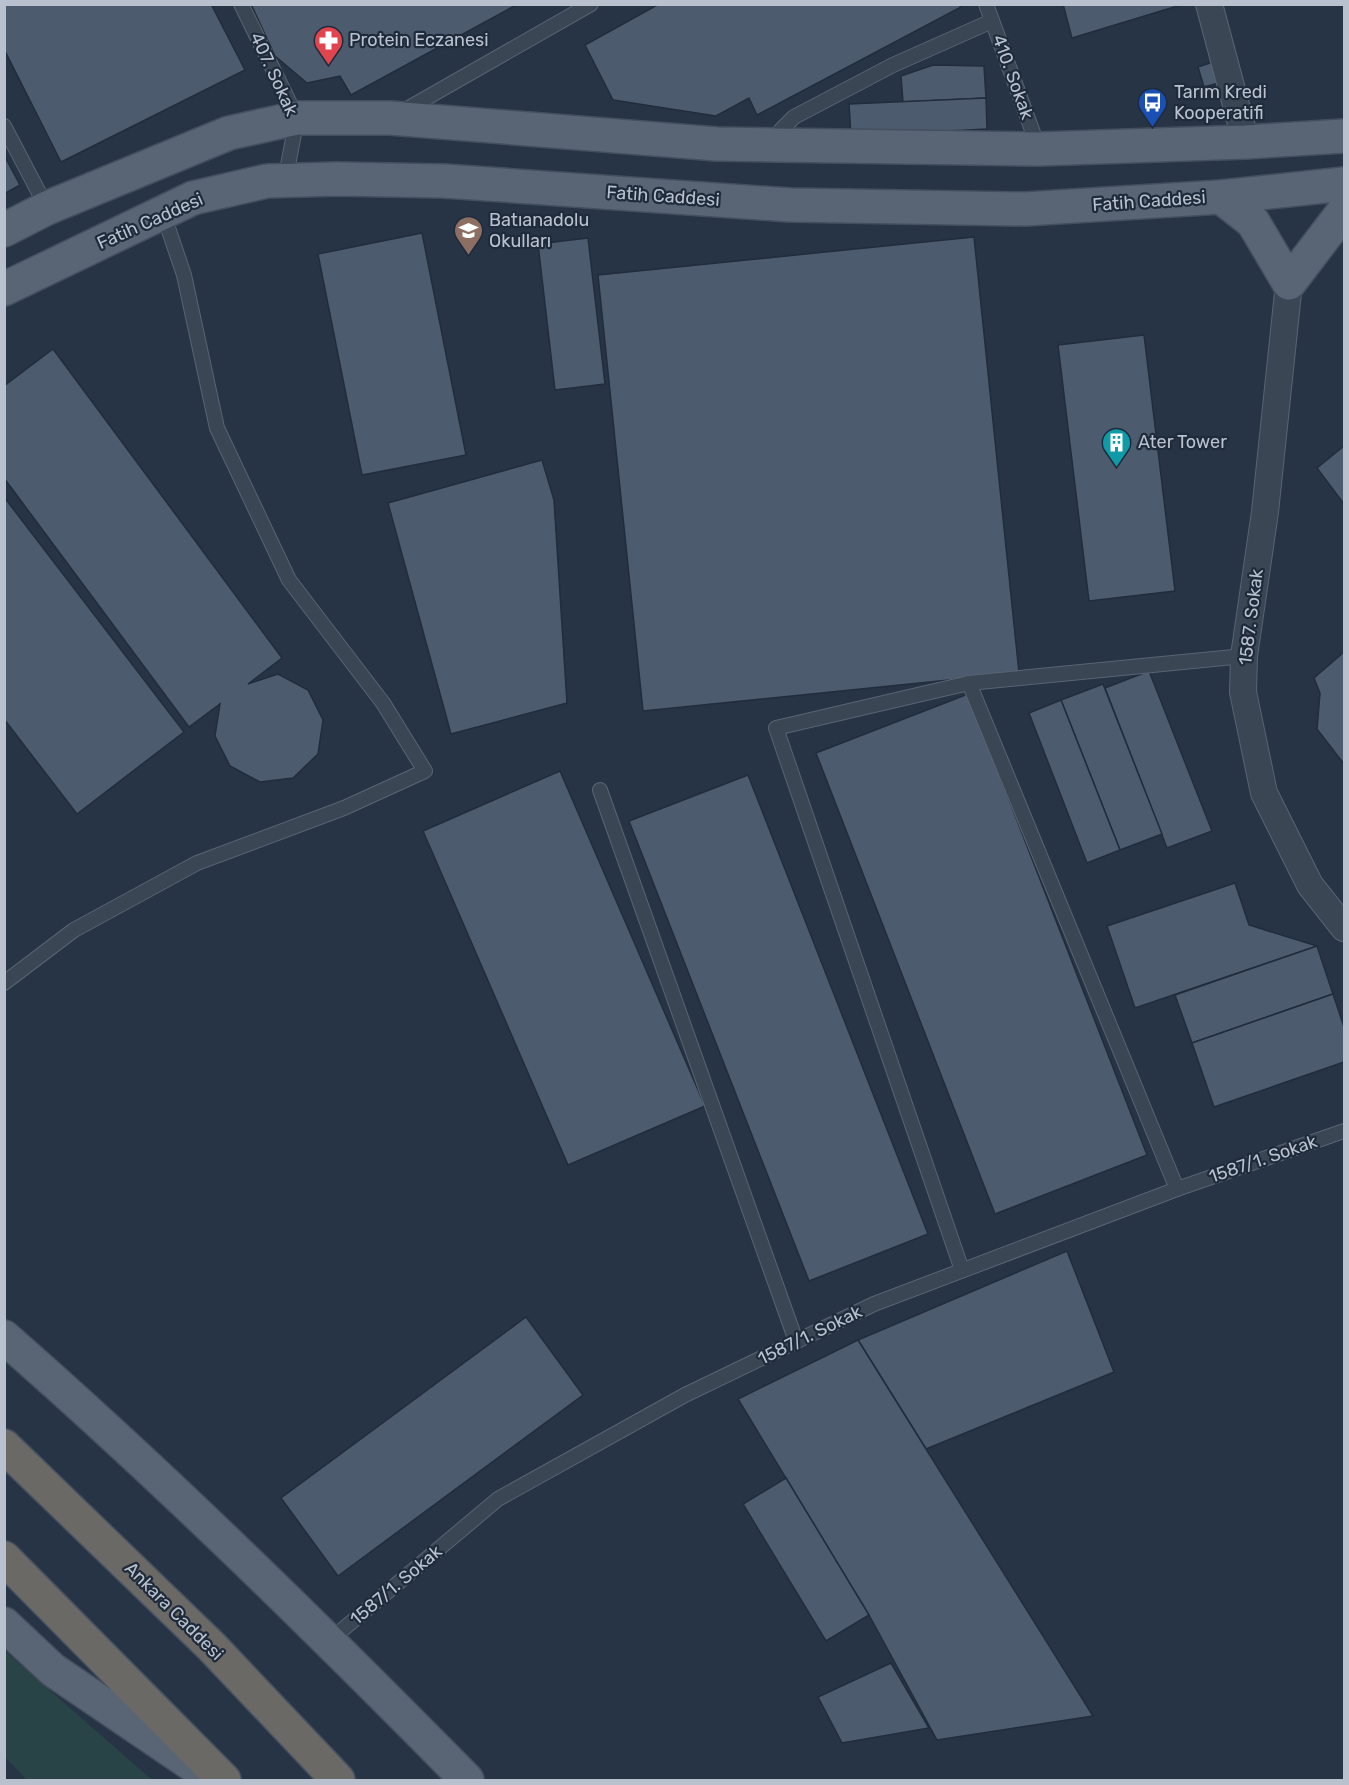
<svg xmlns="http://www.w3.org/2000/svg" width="1349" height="1785" viewBox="0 0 1349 1785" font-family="Rubik,sans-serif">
<rect width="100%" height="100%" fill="#263446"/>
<!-- green -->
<path fill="#284447" d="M 5,1651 L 152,1780 L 27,1780 L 5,1757 Z"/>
<!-- building -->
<g fill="#4d5b6f" stroke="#212d3d" stroke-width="1.5">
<path d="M 4,4 L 211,4 L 245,70 L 61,162 L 4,49 Z"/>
<path d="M 251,4 L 518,4 L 351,95 L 340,76 L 307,83 L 275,56 Z"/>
<path d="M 659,4 L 959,4 L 961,7 L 757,115 L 749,98 L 716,116 L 613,100 L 585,45 Z"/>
<path d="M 1063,4 L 1184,4 L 1072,38 Z"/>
<path d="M 1213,62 L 1219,83 L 1204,87 L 1198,67 Z"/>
<path d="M 933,65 L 984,66 L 986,98 L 903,102 L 901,76 Z"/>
<path d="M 986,98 L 987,129 L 851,136 L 849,104 Z"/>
<path d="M 4,155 L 20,185 L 4,194 Z"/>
<path d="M 422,233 L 466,455 L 362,475 L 318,254 Z"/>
<path d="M 974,237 L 1019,673 L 643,711 L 598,275 Z"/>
<path d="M 588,238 L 605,384 L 555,390 L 538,244 Z"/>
<path d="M 1144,335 L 1175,591 L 1089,601 L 1058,345 Z"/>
<path d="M 53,349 L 282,658 L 248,684 L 278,674 L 308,690 L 323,720 L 318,754 L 293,778 L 260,782 L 230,766 L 215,736 L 220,704 L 189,727 L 4,478 L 4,386 Z"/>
<path d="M 1344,446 L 1344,504 L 1317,468 Z"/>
<path d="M 542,460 L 554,500 L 567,703 L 451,734 L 388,503 Z"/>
<path d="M 4,497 L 184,732 L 77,814 L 4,719 Z"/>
<path d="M 1344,652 L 1344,764 L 1317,729 L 1320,693 L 1314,678 Z"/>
<path d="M 1149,671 L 1212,831 L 1167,848 L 1105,688 Z"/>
<path d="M 1103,684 L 1162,834 L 1120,850 L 1061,700 Z"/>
<path d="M 968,694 L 1147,1155 L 995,1214 L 816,753 Z"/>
<path d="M 1061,700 L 1120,850 L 1087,863 L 1029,713 Z"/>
<path d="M 560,771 L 705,1106 L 568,1165 L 423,831 Z"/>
<path d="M 748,775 L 928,1234 L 809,1281 L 629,821 Z"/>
<path d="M 1235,883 L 1249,925 L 1317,946 L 1135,1008 L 1107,926 Z"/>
<path d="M 1317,946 L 1333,994 L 1192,1043 L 1175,995 Z"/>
<path d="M 1333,994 L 1344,1027 L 1344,1062 L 1214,1107 L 1192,1043 Z"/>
<path d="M 1067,1251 L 1114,1372 L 926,1449 L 858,1340 Z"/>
<path d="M 526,1317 L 583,1395 L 338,1576 L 281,1498 Z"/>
<path d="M 858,1340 L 926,1449 L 1093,1716 L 937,1740 L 869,1615 L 738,1399 Z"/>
<path d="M 786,1478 L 869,1615 L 826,1641 L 743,1504 Z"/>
<path d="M 891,1663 L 929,1728 L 842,1743 L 818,1697 Z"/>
</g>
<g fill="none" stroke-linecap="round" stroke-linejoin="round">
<defs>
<g id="service">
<path d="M 241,4 L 297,118 L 285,181"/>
<path d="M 986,4 L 1039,149"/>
<path d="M 400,113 L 591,4"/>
<path d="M 4,126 L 47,208"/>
<path d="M 775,145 L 781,130 L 794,117 L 893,65 L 992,21"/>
<path d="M 969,683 L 1177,1189"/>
<path d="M 600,790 L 796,1341"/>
<path d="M 4,983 L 74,930 L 197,863 L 344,808 L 425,771 L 383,703 L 289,580 L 217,428 L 184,275 L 163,213"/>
<path d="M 962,1270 L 776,728 L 969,683 L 1244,656"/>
<path d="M 329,1641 L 498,1499 L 685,1395 L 874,1304 L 1177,1189 L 1344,1131"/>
</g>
<g id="minor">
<path d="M 1209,4 L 1246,142"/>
<path d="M 1289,283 L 1265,512 L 1244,656 L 1243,692 L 1264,793 L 1310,885 L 1344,928"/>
</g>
<g id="primary">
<path d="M 1221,197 L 1253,222 L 1289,283 L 1344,211"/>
<path d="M 4,230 L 47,208 L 229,133 L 297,118 L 390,118 L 717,144 L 775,145 L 1039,149 L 1246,142 L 1344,136"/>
<path d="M 4,289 L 193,198 L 267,181 L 337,179 L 444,181 L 790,205 L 1025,209 L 1221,197 L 1344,184"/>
<path d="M 4,1337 C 165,1478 317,1628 467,1780"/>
<path d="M 4,1624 L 53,1670 L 209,1776"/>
</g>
<g id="trunk">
<path d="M 4,1446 L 211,1646 L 338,1780"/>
<path d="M 4,1558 L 224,1780"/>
</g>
</defs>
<!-- service casing -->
<use href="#service" stroke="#596472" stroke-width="16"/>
<!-- minor casing -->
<use href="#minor" stroke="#596472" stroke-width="28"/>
<!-- primary casing -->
<use href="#primary" stroke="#444f5e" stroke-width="36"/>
<!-- trunk casing -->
<use href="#trunk" stroke="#455160" stroke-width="36"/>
<!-- service -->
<use href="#service" stroke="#3b4655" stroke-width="14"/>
<!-- minor -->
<use href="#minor" stroke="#3b4655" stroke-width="26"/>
<!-- primary -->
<use href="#primary" stroke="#596575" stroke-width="33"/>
<!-- trunk -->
<use href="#trunk" stroke="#6a6966" stroke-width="33"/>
</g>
<!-- icons -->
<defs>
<symbol id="pharmacy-pin" viewBox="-11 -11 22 30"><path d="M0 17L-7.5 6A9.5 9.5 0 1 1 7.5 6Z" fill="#e0444e" stroke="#1f2b3b"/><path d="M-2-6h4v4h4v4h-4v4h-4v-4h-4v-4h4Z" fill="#fff"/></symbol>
<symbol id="bus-pin" viewBox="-11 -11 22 30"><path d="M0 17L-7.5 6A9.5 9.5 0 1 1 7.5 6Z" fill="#1a4fb4" stroke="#1f2b3b"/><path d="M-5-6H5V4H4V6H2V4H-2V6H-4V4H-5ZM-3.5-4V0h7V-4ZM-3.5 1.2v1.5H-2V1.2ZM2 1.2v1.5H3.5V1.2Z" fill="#fff"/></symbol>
<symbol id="school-pin" viewBox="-11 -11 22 30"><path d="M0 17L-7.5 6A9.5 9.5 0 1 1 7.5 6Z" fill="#8d6e63" stroke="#1f2b3b"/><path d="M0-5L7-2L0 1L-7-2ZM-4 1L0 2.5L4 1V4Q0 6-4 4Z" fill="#fff"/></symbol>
<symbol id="building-pin" viewBox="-11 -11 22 30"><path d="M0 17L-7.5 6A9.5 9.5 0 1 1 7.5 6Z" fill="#0f9aa8" stroke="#1f2b3b"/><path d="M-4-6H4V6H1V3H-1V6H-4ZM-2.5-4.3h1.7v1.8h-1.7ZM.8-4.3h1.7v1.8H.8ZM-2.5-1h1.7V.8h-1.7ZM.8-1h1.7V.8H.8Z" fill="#fff"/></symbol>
</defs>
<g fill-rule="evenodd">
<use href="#pharmacy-pin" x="312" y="24" width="33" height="45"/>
<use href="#bus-pin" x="1136" y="86" width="33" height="45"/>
<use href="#school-pin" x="452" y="214" width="33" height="45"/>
<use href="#building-pin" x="1100" y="426" width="33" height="45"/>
</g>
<g text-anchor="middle" stroke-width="4.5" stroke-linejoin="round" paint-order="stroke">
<!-- poi labels -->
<g font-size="18" fill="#b9c1ce" stroke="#1f2b3b" text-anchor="start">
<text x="349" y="46">Protein Eczanesi</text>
<text x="1174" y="98">Tarım Kredi<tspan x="1174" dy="21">Kooperatifi</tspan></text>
<text x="489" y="226">Batıanadolu<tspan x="489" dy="21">Okulları</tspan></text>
<text x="1138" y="448">Ater Tower</text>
</g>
<!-- street labels -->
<g font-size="18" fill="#b9c1ce" stroke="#1f2b3b">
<text transform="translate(274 74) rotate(65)" y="6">407. Sokak</text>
<text transform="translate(1013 77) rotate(70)" y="6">410. Sokak</text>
<text transform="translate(663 196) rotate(4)" y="6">Fatih Caddesi</text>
<text transform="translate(1149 201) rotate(-4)" y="6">Fatih Caddesi</text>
<text transform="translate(150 221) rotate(-24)" y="6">Fatih Caddesi</text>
<text transform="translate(1251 617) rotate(-83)" y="6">1587. Sokak</text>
<text transform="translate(1263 1159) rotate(-19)" y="6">1587/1. Sokak</text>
<text transform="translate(810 1335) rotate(-26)" y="6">1587/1. Sokak</text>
<text transform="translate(396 1585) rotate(-40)" y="6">1587/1. Sokak</text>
<text transform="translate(174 1611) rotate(45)" y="6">Ankara Caddesi</text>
</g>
</g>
<!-- border -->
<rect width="1349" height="1785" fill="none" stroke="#b9c1ce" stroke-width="12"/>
</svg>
